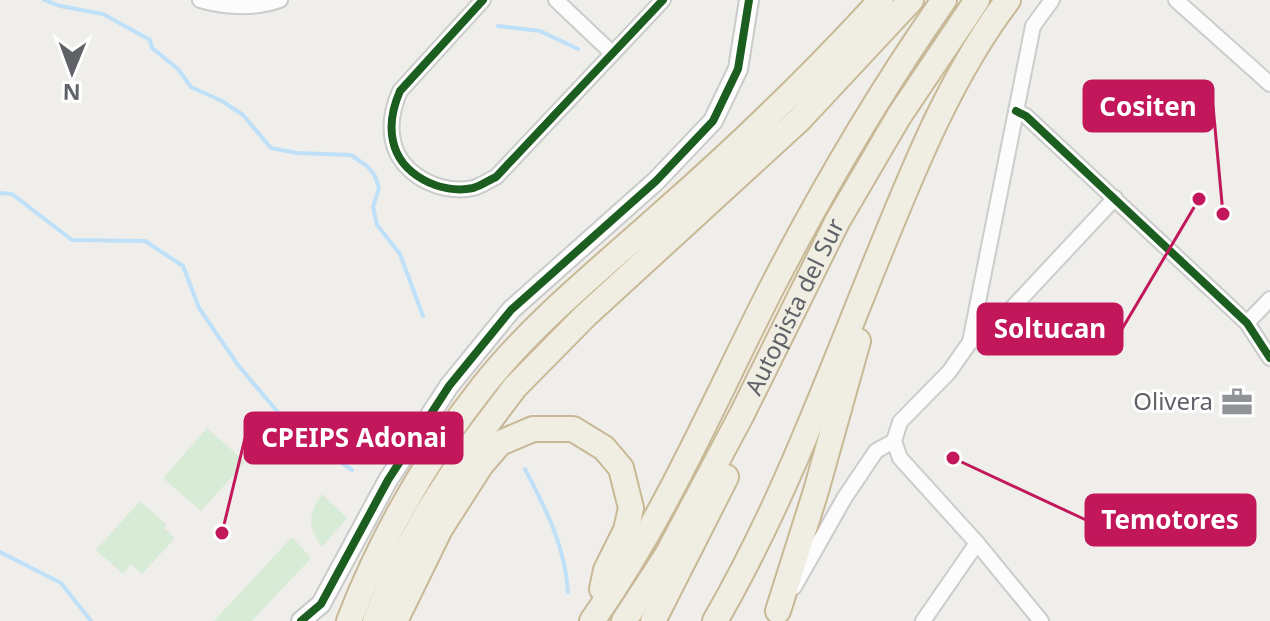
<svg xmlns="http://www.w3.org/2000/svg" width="1270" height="621" viewBox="0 0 1270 621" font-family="'Noto Sans',sans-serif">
<rect width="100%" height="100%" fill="#efeeea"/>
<!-- green -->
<g fill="#d8ebd6">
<path d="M 207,428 L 245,462 L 201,511 L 163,478 Z"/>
<path d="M 322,494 L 347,518 L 322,547 C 307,527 308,514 322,494 Z"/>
<path d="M 140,501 L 167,525 L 164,528 L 175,538 L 142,574 L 131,564 L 123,574 L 96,550 Z"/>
<path d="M 292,537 L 311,558 L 252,621 L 214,621 Z"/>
</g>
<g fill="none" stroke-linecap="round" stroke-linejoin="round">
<!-- stream -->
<g stroke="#bfe0f9" stroke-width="4">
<path d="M 44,0 L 60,6 L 103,14 L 150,40 L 152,48 L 178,69 L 191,87 L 222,101 L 243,115 L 271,148 L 297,153 L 351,155 L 367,166 L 375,176 L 379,188 L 373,207 L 377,225 L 400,254 L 423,316"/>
<path d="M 498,26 L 540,31 L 578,49"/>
<path d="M 0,193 L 12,194 L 72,240 L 145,241 L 183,266 L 199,308 L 238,365 L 292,429 L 352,470"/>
<path d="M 525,469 C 546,509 565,546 568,592"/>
<path d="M 0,552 L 61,583 L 91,621"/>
</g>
<defs>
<g id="street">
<path d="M 200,0 C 225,7 254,9 280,0"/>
<path d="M 483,0 L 400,91 C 393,107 389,123 393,141 C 400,175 441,195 473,188 C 481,186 489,180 496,177 L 663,0"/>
<path d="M 556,0 L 612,53"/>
<path d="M 1176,0 L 1270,84"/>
<path d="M 1016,111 L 1026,116 L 1247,323 L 1270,358"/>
<path d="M 1247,323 L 1270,299"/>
<path d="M 970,342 L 1033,26 L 1052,0"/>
<path d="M 894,441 L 900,422 L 949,372 L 970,342 L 986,336 L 1115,198"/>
<path d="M 894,441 L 900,458 L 977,543 L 1041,621"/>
<path d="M 794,587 L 845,497 L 876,451 L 894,441"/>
<path d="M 923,621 L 977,543"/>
</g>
<path id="secondary" d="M 301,621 L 321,604 L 388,480 L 449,386 L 511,310 L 656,181 L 713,121 L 738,69 L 749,0"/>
<g id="highway">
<path d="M 778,611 L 816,491 L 858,341"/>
<path d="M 349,621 C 382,536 428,456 484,385 C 536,320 603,267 664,212 C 740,145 813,75 881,0"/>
<path d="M 375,621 L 396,570 L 427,513 L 469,448 L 515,387 L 585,316 L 799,120 L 911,0"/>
<path d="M 395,621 L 440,529 L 481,465 L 500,443 L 533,429 L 573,429 L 604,448 L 621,468 L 631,508 L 626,530 L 606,570 L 602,589"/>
<path d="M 592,621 C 665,518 713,403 770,291 C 822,190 879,93 944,0"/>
<path id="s1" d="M 624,621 L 667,555 L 742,414 L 837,222 L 899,116 L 977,0"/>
<path d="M 653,621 L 726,477"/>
<path d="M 715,621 C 783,504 830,374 881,249 C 916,163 952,74 1008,0"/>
</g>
</defs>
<!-- street casing -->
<use href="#street" stroke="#cbcccc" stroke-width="18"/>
<!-- secondary casing -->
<use href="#secondary" stroke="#cacacb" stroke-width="22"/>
<!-- highway casing -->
<use href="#highway" stroke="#c8b996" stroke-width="28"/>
<!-- street -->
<use href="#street" stroke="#fdfcfc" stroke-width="14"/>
<!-- secondary -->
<use href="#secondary" stroke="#fdfcfc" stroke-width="18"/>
<!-- highway -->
<use href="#highway" stroke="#f0ede3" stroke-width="24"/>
<defs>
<g id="cycleway">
<path d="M 483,0 L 400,91 C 393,107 389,123 393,141 C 400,175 441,195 473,188 C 481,186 489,180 496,177 L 663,0"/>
<path d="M 1016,111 L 1026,116 L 1247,323 L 1270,358"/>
<path d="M 301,621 L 321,604 L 388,480 L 449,386 L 511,310 L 656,181 L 713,121 L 738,69 L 749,0"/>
</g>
</defs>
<!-- cycleway casing -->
<use href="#cycleway" stroke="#fff" stroke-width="13"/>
<!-- cycleway -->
<use href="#cycleway" stroke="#1b5e20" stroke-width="8"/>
</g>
<!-- icons -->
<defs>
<symbol id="office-bare" viewBox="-9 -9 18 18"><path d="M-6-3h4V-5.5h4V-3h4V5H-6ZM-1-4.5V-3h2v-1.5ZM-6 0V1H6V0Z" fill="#919496" stroke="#fff" stroke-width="2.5" paint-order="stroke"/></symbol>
</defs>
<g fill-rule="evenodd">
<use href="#office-bare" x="1215" y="380" width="44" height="44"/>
</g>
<g text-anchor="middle" stroke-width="6" stroke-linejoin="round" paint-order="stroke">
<!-- street labels -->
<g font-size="24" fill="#5f6368" stroke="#fff">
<text dy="8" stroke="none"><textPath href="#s1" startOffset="358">Autopista del Sur</textPath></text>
</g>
<!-- poi labels -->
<g font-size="24" fill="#5f6368" stroke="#fff" text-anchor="end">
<text x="1213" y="410">Olivera</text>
</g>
</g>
<!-- callouts -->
<path fill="none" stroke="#c2185b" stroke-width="3" d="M1223 214L1213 106M1199 199L1122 329M222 533L245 438M953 458L1086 520"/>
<g fill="#c2185b" stroke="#fff" stroke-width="3">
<circle cx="1223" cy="214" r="8"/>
<circle cx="1199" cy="199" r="8"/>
<circle cx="222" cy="533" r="8"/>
<circle cx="953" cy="458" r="8"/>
</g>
<g fill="#c2185b" stroke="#c2185b" stroke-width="3">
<rect x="1084" y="81" width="129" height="50" rx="8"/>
<rect x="978" y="304" width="144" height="50" rx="8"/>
<rect x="245" y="413" width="217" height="50" rx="8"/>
<rect x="1086" y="495" width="169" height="50" rx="8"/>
</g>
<g font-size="26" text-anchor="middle" font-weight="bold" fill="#fff">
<text x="1148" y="116">Cositen</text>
<text x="1050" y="338">Soltucan</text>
<text x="354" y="447">CPEIPS Adonai</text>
<text x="1170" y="529">Temotores</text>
</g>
<!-- north arrow -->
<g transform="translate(72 72) rotate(181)" stroke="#ffffff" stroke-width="6" paint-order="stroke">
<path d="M0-6L14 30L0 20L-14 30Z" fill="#5f6368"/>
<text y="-12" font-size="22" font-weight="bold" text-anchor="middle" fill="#5f6368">N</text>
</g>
</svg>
